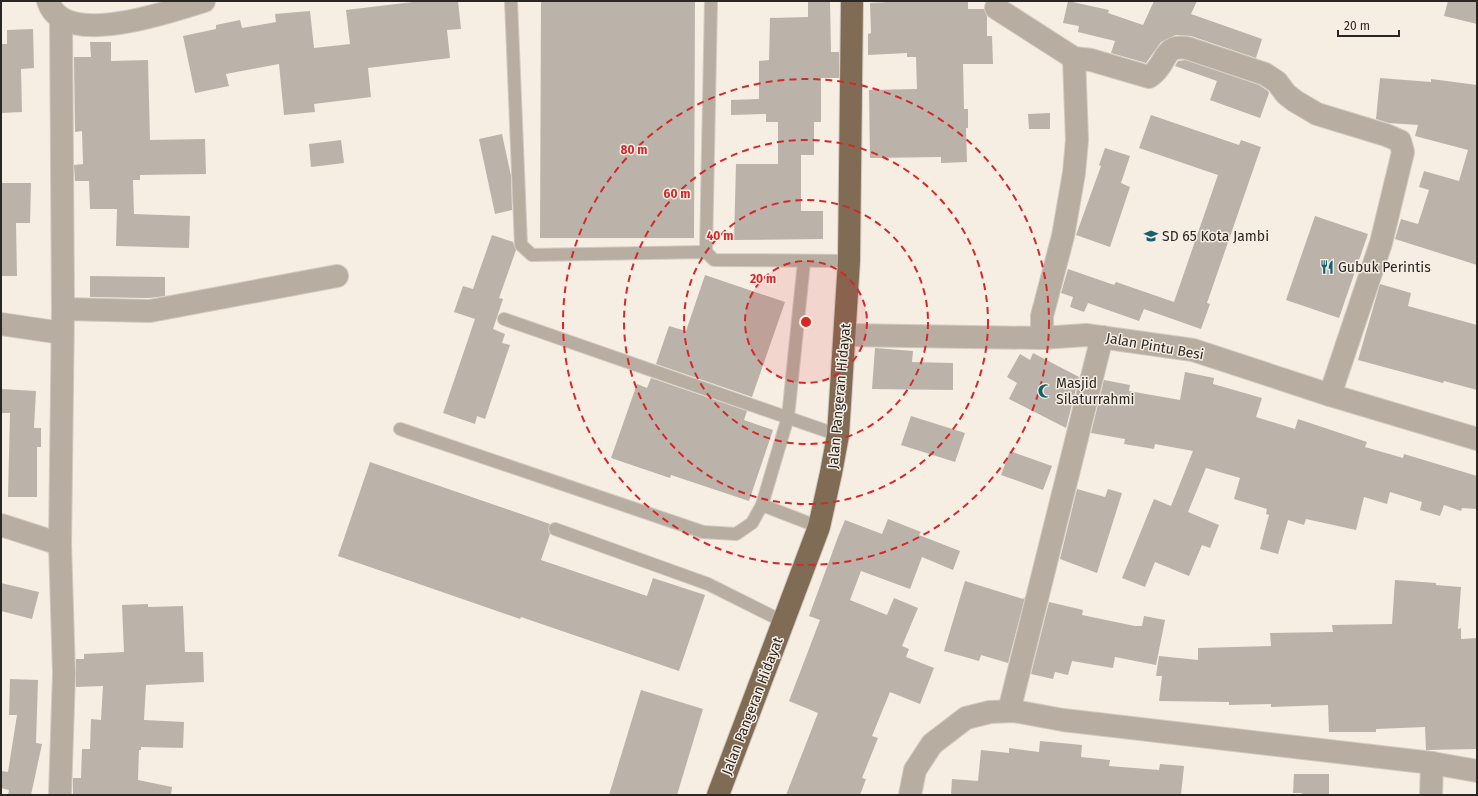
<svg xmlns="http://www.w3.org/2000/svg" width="1478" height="796" viewBox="0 0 1478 796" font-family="'Fira Sans',sans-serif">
<rect width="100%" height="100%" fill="#f6ede3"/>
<!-- building -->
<g fill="#bbb3aa">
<path d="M 421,1 L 458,1 L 461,29 L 447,30 L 450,58 L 368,68 L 371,97 L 314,104 L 315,112 L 284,115 L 279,64 L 226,74 L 229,86 L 195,93 L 183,36 L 216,29 L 216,25 L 240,20 L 242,28 L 276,22 L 275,14 L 310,11 L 314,48 L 350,44 L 346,10 Z"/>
<path d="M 541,1 L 695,1 L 694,238 L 540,238 Z"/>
<path d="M 808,1 L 830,1 L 831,52 L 839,52 L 839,78 L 821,78 L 821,122 L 814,122 L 814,155 L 801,155 L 801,211 L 823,211 L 823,239 L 734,240 L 736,164 L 778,164 L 778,122 L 766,122 L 766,114 L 731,115 L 731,100 L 759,99 L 759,61 L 769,60 L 770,18 L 808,17 Z"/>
<path d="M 905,1 L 968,1 L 968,9 L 984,9 L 987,16 L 987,36 L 992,36 L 993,64 L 963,64 L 964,109 L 968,109 L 968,128 L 966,128 L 967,162 L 941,163 L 941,157 L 870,158 L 869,90 L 917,89 L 916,57 L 907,57 L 907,53 L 868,55 L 868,34 L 871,33 L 870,3 Z"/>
<path d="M 1068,1 L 1109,10 L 1108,13 L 1143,25 L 1154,1 L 1197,1 L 1191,14 L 1262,39 L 1256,58 L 1191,36 L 1176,35 L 1161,42 L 1146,63 L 1111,53 L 1115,41 L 1078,32 L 1079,26 L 1063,23 Z"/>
<path d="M 1448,1 L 1477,1 L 1477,24 L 1444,16 Z"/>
<path d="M 33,29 L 34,68 L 21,69 L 22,112 L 1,113 L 1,44 L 7,44 L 7,30 Z"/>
<path d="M 90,42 L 111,42 L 111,61 L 148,60 L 150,140 L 205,139 L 206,174 L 140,175 L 140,180 L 133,180 L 134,214 L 190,216 L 189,248 L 116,246 L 117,209 L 90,209 L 89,181 L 75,181 L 74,165 L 83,164 L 82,131 L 75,132 L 74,57 L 91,57 Z"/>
<path d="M 1185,60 L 1259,85 L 1268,91 L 1269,93 L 1260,118 L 1210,100 L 1217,81 L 1175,66 L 1178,61 Z"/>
<path d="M 1380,78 L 1431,82 L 1431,79 L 1477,85 L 1477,265 L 1395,239 L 1401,219 L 1418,224 L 1429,190 L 1419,187 L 1424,171 L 1459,181 L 1468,150 L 1415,136 L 1418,125 L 1389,123 L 1376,119 Z"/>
<path d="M 1050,113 L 1050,129 L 1029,129 L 1028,114 Z"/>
<path d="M 1151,115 L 1239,145 L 1241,140 L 1261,147 L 1207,303 L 1210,304 L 1201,329 L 1144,309 L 1139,321 L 1088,303 L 1084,312 L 1070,307 L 1073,297 L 1061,293 L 1068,269 L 1114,285 L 1116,282 L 1174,302 L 1218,175 L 1139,148 Z"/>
<path d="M 502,134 L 511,176 L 512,210 L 495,214 L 479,139 Z"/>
<path d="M 341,140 L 344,163 L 311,167 L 309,144 Z"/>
<path d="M 1105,148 L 1130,156 L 1121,183 L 1130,187 L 1110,247 L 1076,235 L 1101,166 L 1099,165 Z"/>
<path d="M 1,183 L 31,183 L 30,223 L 16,223 L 17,276 L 1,276 Z"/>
<path d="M 1315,216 L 1368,234 L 1339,318 L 1286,300 Z"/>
<path d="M 492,235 L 513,242 L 516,250 L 499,298 L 503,299 L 493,329 L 505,334 L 502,343 L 510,345 L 485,419 L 477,416 L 475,424 L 443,413 L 475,319 L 454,312 L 463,286 L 473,289 Z"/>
<path d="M 705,275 L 785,302 L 752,397 L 656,364 L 669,326 L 686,331 Z"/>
<path d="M 90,276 L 165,277 L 165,296 L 149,298 L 90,297 Z"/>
<path d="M 1380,284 L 1411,293 L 1408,306 L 1477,325 L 1477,390 L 1444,381 L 1443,383 L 1358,360 Z"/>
<path d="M 875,348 L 913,351 L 912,362 L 953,363 L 953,390 L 872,389 Z"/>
<path d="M 1033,353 L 1079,377 L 1066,428 L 1009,399 L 1017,383 L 1007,377 L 1020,354 L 1030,360 Z"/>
<path d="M 1185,372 L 1214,378 L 1213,384 L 1262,398 L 1256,417 L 1295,429 L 1298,419 L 1367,442 L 1365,447 L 1403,458 L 1404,454 L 1477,476 L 1477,509 L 1462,508 L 1461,511 L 1444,505 L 1440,516 L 1420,510 L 1422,502 L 1390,492 L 1387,504 L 1364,497 L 1356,530 L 1306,519 L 1304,525 L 1288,520 L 1278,554 L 1260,549 L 1269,515 L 1266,514 L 1267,509 L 1234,499 L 1240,478 L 1206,468 L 1188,512 L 1219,525 L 1210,548 L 1202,545 L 1189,576 L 1155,562 L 1145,587 L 1122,578 L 1154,499 L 1171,506 L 1193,451 L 1155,444 L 1154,449 L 1124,444 L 1125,439 L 1091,433 L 1104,380 L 1130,385 L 1129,391 L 1180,400 Z"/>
<path d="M 651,378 L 747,411 L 744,420 L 773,430 L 749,501 L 671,475 L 670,478 L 611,458 L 637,384 L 647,388 Z"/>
<path d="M 1,389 L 36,391 L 34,428 L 41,428 L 41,447 L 37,447 L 37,497 L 8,497 L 10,413 L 1,413 Z"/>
<path d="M 911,416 L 965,433 L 955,462 L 901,445 Z"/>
<path d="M 1010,451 L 1052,466 L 1043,490 L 1001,475 Z"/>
<path d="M 370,462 L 550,524 L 548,530 L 550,534 L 541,560 L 647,596 L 653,578 L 705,595 L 679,671 L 521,617 L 520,619 L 338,556 Z"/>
<path d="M 1077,489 L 1105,497 L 1108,489 L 1122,493 L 1097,573 L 1060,559 Z"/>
<path d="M 888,519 L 921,532 L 919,535 L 960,551 L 953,570 L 922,557 L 910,589 L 861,571 L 850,600 L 887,615 L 894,598 L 918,608 L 902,646 L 909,649 L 906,657 L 934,668 L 920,704 L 890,692 L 872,736 L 878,738 L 862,778 L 866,779 L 860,795 L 786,795 L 818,713 L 789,701 L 820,620 L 809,616 L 838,537 L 845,520 L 882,534 Z"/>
<path d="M 1395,580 L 1436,583 L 1436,585 L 1461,587 L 1458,629 L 1461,628 L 1461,639 L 1477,638 L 1477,749 L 1426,750 L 1425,727 L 1376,729 L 1376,732 L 1329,732 L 1328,705 L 1271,707 L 1271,704 L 1229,705 L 1229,702 L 1159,701 L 1162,676 L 1156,676 L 1159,656 L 1198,660 L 1198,648 L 1271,646 L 1270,633 L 1333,632 L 1332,625 L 1392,624 Z"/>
<path d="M 965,581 L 1023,599 L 1025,597 L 1008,663 L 981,655 L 979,661 L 944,651 Z"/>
<path d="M 1,583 L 39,592 L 32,619 L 1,611 Z"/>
<path d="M 1049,602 L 1083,610 L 1082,615 L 1135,626 L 1142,626 L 1144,616 L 1165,620 L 1156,665 L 1115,657 L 1113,668 L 1072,661 L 1068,675 L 1055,672 L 1053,679 L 1031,674 Z"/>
<path d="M 148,604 L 148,607 L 183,606 L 185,652 L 203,652 L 204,682 L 146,685 L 144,720 L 184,722 L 183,748 L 141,747 L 141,750 L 139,750 L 138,780 L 172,787 L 171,795 L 73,795 L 73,778 L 81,778 L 82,749 L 90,749 L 91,719 L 101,720 L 103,686 L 76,687 L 76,659 L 84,659 L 84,654 L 124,652 L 122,605 Z"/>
<path d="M 10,679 L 38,680 L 36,743 L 42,744 L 31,795 L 8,795 L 9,790 L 1,788 L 1,771 L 8,772 L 17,715 L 9,715 Z"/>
<path d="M 641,690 L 703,709 L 677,795 L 609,795 Z"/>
<path d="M 1040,741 L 1082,745 L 1081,757 L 1110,760 L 1109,766 L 1159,770 L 1160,764 L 1184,766 L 1181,795 L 951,795 L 952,779 L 978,781 L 981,750 L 1009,753 L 1009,748 L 1039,752 Z"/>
<path d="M 1294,774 L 1329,774 L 1329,795 L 1302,795 L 1302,793 L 1293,793 Z"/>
</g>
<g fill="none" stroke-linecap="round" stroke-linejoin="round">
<defs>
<g id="service">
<path d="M 511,1 L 521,245 L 532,255 L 706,252 L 714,260 L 849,261"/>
<path d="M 706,252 L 711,1"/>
<path d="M 504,319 L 838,435"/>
<path d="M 400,429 L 703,532 L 736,534 L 752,523 L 762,505 L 788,417 L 804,262"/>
<path d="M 762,505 L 819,527"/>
<path d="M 555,529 L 708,584 L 784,622"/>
</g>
<g id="minor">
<path d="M 996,8 L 1074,58 L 1091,60 L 1149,77 C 1169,64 1161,44 1187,48 L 1265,74 L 1277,82 L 1286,94 L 1295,101 L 1317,114 L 1386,135 L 1400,141 L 1403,152 L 1381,243 L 1330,395"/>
<path d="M 63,309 L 150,311 L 337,276"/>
<path d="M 1,324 L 62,333"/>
<path d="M 845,335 L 1042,338 L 1086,335 L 1193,350 L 1330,395 L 1477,439"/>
<path d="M 1042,338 L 1042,316 L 1063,236 L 1074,173 L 1077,140 L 1074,58"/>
<path d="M 1,525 L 60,544"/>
<path d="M 1009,711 L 1102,337"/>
<path d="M 60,795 L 64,674 L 60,544 L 63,309 L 61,19"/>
<path d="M 910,795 L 915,770 L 932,744 L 966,718 L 990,712 L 1014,711 L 1063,720 L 1432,763 L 1477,771"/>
<path d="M 1431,795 L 1432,763"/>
</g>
<path id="tertiary" d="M 48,1 C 63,50 171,11 204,1"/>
<path id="trunk" d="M 718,795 L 819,527 L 831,473 L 838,435 L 849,261 L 852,1"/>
</defs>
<!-- service casing -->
<use href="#service" stroke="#d1c9c0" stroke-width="14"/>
<!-- minor casing -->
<use href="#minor" stroke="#d1c9c0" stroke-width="24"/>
<!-- tertiary casing -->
<use href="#tertiary" stroke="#d1c9c0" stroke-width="24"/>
<!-- trunk casing -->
<use href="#trunk" stroke="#d1c9c0" stroke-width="24"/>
<!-- service -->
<use href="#service" stroke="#b7ada1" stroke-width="12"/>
<!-- minor -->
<use href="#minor" stroke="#b7ada1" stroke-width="22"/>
<!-- tertiary -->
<use href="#tertiary" stroke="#b7ada1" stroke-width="22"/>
<!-- trunk -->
<use href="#trunk" stroke="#806c54" stroke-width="22"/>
</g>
<!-- distance rings -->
<circle cx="806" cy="322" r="61" fill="#d62828" fill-opacity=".12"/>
<g fill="none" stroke="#d62828" stroke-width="2" stroke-dasharray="7 5">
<circle cx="806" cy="322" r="61"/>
<circle cx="806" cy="322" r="122"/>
<circle cx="806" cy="322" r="182"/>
<circle cx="806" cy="322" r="243"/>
</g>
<!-- icons -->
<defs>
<symbol id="school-bare" viewBox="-9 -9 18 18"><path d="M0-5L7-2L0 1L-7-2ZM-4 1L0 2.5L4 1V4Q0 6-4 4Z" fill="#17606f" stroke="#f6ede3" stroke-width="2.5" paint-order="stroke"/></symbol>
<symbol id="restaurant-bare" viewBox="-9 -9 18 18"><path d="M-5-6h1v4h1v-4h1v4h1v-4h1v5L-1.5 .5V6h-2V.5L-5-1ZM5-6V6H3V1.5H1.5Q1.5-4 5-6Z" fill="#17606f" stroke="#f6ede3" stroke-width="2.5" paint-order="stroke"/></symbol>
<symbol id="mosque-bare" viewBox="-9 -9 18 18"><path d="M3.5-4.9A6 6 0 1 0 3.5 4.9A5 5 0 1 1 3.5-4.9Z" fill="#17606f" stroke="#f6ede3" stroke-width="2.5" paint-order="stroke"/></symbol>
</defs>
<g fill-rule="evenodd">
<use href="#school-bare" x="1141" y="226" width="20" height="20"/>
<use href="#restaurant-bare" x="1317" y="257" width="20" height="20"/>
<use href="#mosque-bare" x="1035" y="381" width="20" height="20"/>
</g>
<g text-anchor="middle" stroke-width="3" stroke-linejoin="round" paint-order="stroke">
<!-- poi labels -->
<g font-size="14" fill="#292623" stroke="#f6ede3" text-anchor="start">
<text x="1162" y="241">SD 65 Kota Jambi</text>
<text x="1338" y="272">Gubuk Perintis</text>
<text x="1056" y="388">Masjid<tspan x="1056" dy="16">Silaturrahmi</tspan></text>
</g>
<!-- street labels -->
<g font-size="14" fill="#292623" stroke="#f6ede3">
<text transform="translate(1155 346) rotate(10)" y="5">Jalan Pintu Besi</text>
<text transform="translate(839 396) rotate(-85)" y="5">Jalan Pangeran Hidayat</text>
<text transform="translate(752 706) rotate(-69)" y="5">Jalan Pangeran Hidayat</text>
</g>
</g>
<circle cx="806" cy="322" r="6" fill="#d62828" stroke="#f6ede3" stroke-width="2"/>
<g font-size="12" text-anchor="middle" font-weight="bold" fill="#d62828" stroke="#f6ede3" stroke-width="3" stroke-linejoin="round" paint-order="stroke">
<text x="634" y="154">80 m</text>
<text x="677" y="198">60 m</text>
<text x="720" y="240">40 m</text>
<text x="763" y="283">20 m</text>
</g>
<!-- border -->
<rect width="1478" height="796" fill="none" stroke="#292623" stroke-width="4"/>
<!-- scale -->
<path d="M1338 30v6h61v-6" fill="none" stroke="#292623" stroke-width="2"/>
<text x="1344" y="30" font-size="12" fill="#292623" stroke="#f6ede3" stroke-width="3" paint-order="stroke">20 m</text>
</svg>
